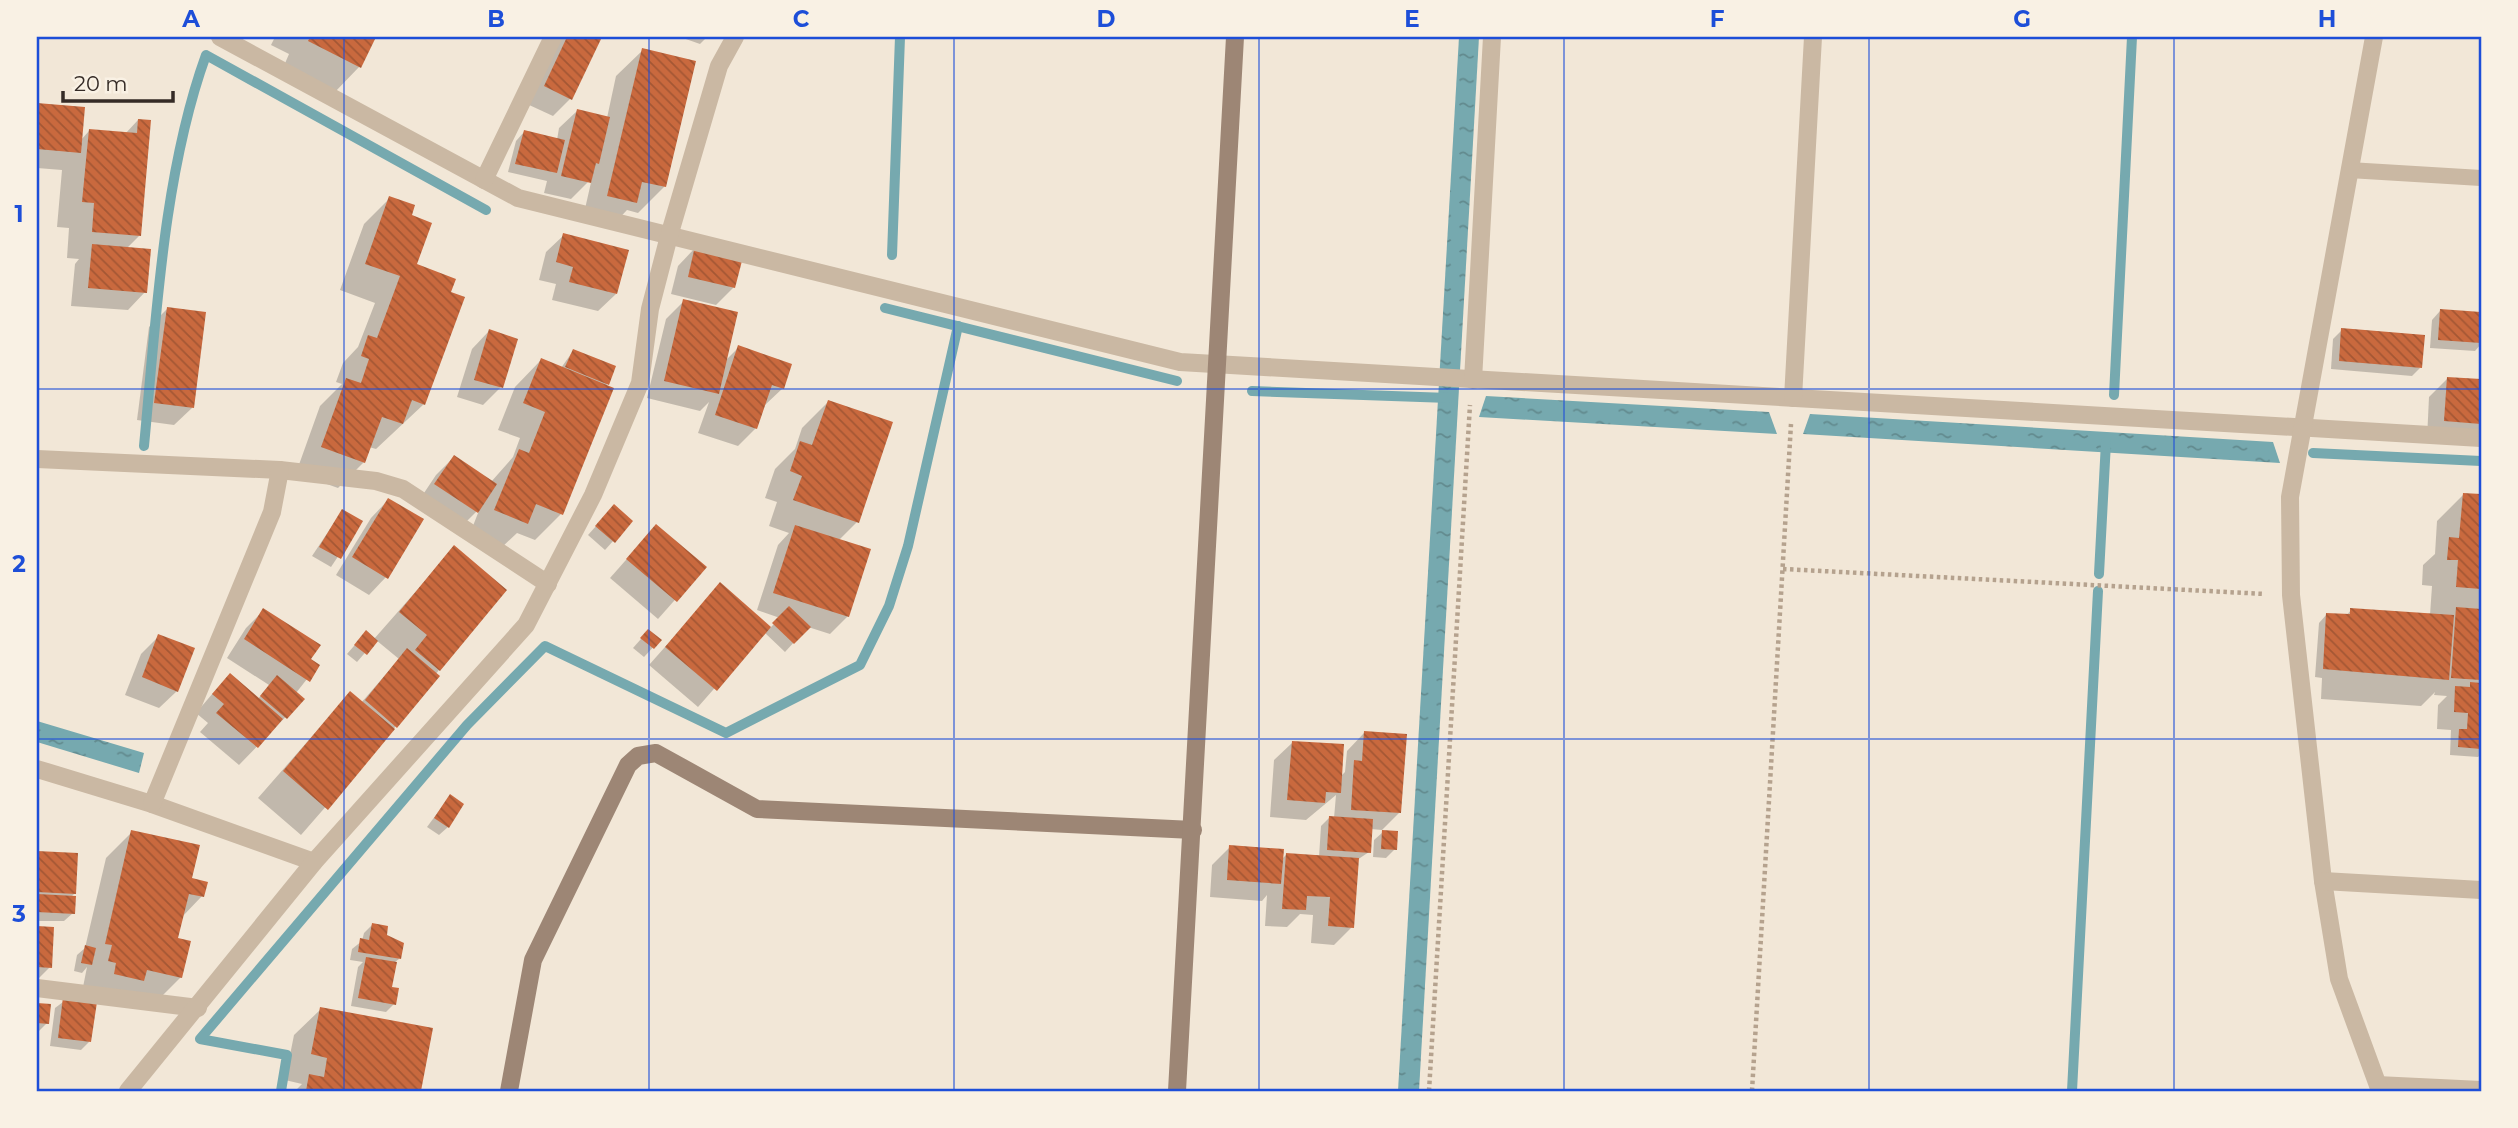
<svg xmlns="http://www.w3.org/2000/svg" width="2518" height="1128" viewBox="0 0 2518 1128" font-family="Montserrat,sans-serif">
<defs>
<pattern id="water-ripples" width="26" height="14" patternUnits="userSpaceOnUse" patternTransform="scale(1.75)"><rect width="26" height="14" fill="#76a9af"/><path d="M2 4q2-2 4 0t4 0M15 11q2-2 4 0t4 0" fill="none" stroke="#628a8e"/></pattern>
<pattern id="building-back-hatch" width="6" height="6" patternUnits="userSpaceOnUse" patternTransform="scale(1.75)"><rect width="6" height="6" fill="#c9693e"/><path d="M-1 5l2 2M0 0l6 6M5-1l2 2" fill="none" stroke="#a45734"/></pattern>
</defs>
<rect width="100%" height="100%" fill="#f2e7d7"/>
<!-- water -->
<g fill="url(#water-ripples)">
<path d="M 1459,37 L 1479,37 L 1419,1091 L 1398,1091 Z"/>
<path d="M 1486,396 L 1769,412 L 1777,434 L 1479,417 Z"/>
<path d="M 1810,414 L 2273,442 L 2280,463 L 1803,434 Z"/>
<path d="M 37,721 L 144,753 L 139,773 L 37,742 Z"/>
</g>
<!-- shadow -->
<g fill="#0003">
<path d="M 275,37 L 374,37 L 360,66 L 334,93 L 283,68 L 289,54 L 271,45 Z"/>
<path d="M 562,37 L 600,37 L 571,98 L 553,116 L 527,104 Z"/>
<path d="M 680,37 L 707,37 L 700,44 Z"/>
<path d="M 643,50 L 665,186 L 638,213 L 627,210 L 610,228 L 582,222 L 592,178 L 571,199 L 544,193 L 547,181 L 508,172 L 516,141 L 524,132 L 557,140 L 559,128 L 577,111 L 607,118 L 616,76 Z"/>
<path d="M 37,105 L 83,109 L 80,141 L 89,131 L 125,134 L 138,120 L 139,236 L 126,249 L 145,292 L 128,310 L 71,306 L 75,264 L 79,259 L 67,258 L 69,228 L 57,227 L 62,170 L 37,168 Z"/>
<path d="M 390,198 L 410,216 L 424,404 L 376,449 L 369,447 L 364,462 L 338,488 L 296,473 L 320,406 L 342,384 L 336,382 L 343,363 L 358,347 L 375,303 L 340,290 L 364,224 Z"/>
<path d="M 564,235 L 616,294 L 598,311 L 552,300 L 556,284 L 539,280 L 546,252 Z"/>
<path d="M 695,248 L 734,287 L 716,305 L 671,294 L 678,266 Z"/>
<path d="M 684,301 L 725,361 L 739,347 L 783,388 L 765,405 L 756,428 L 738,446 L 698,433 L 709,402 L 700,411 L 647,398 L 666,319 Z"/>
<path d="M 167,309 L 192,408 L 174,425 L 137,420 L 149,327 Z"/>
<path d="M 2440,311 L 2481,314 L 2481,344 L 2475,351 L 2430,348 L 2432,320 Z"/>
<path d="M 2342,330 L 2420,368 L 2412,376 L 2331,369 L 2333,339 Z"/>
<path d="M 489,331 L 501,387 L 483,405 L 457,397 L 472,349 Z"/>
<path d="M 573,351 L 607,384 L 561,514 L 535,540 L 517,533 L 500,549 L 469,536 L 480,508 L 459,529 L 418,502 L 436,475 L 454,457 L 491,482 L 513,457 L 520,438 L 498,430 L 515,387 L 541,360 L 561,368 Z"/>
<path d="M 2447,379 L 2481,381 L 2481,442 L 2427,439 L 2429,397 Z"/>
<path d="M 828,402 L 857,522 L 838,541 L 848,616 L 830,634 L 808,627 L 785,652 L 764,632 L 698,707 L 649,665 L 720,585 L 770,628 L 780,618 L 757,610 L 778,545 L 789,533 L 769,526 L 777,502 L 765,498 L 775,469 L 795,449 L 802,428 Z"/>
<path d="M 2463,495 L 2481,496 L 2481,754 L 2478,757 L 2450,755 L 2451,730 L 2437,729 L 2438,705 L 2447,696 L 2434,695 L 2435,692 L 2421,706 L 2321,699 L 2322,678 L 2315,677 L 2319,623 L 2327,614 L 2346,616 L 2351,610 L 2430,615 L 2432,586 L 2422,585 L 2423,565 L 2435,554 L 2437,521 Z"/>
<path d="M 388,500 L 386,577 L 369,595 L 336,575 L 371,518 Z"/>
<path d="M 342,511 L 361,522 L 331,567 L 312,556 Z"/>
<path d="M 606,515 L 631,521 L 605,550 L 588,535 Z"/>
<path d="M 656,526 L 704,567 L 658,619 L 610,578 Z"/>
<path d="M 454,548 L 439,670 L 396,726 L 301,835 L 258,798 L 350,693 L 361,703 L 399,659 L 376,640 L 357,662 L 347,654 L 366,632 L 374,639 Z"/>
<path d="M 264,610 L 309,660 L 318,665 L 296,693 L 303,699 L 239,765 L 200,732 L 208,723 L 196,713 L 213,693 L 258,699 L 269,685 L 227,658 L 246,628 Z"/>
<path d="M 648,631 L 659,641 L 644,657 L 633,648 Z"/>
<path d="M 159,636 L 177,691 L 159,708 L 125,695 L 141,654 Z"/>
<path d="M 1364,733 L 1400,812 L 1382,830 L 1371,829 L 1369,852 L 1357,860 L 1352,927 L 1334,945 L 1311,943 L 1313,915 L 1300,914 L 1287,927 L 1265,926 L 1267,895 L 1262,901 L 1210,897 L 1212,865 L 1230,847 L 1281,860 L 1286,855 L 1319,857 L 1321,826 L 1329,818 L 1334,818 L 1336,795 L 1306,820 L 1270,817 L 1274,760 L 1292,743 L 1340,777 L 1345,772 L 1347,751 Z"/>
<path d="M 450,796 L 448,827 L 439,835 L 427,827 Z"/>
<path d="M 132,832 L 190,879 L 202,896 L 182,917 L 176,939 L 181,977 L 155,1003 L 95,1001 L 89,1042 L 81,1050 L 50,1046 L 55,1008 L 83,987 L 87,967 L 82,973 L 74,971 L 77,955 L 85,948 L 106,858 Z"/>
<path d="M 1383,832 L 1395,849 L 1386,858 L 1373,857 L 1374,840 Z"/>
<path d="M 37,853 L 76,854 L 74,894 L 71,897 L 73,913 L 64,921 L 37,921 Z"/>
<path d="M 372,925 L 385,936 L 399,959 L 395,962 L 390,989 L 394,1004 L 386,1012 L 351,1006 L 358,967 L 363,962 L 350,960 L 352,949 L 362,941 L 364,933 Z"/>
<path d="M 37,928 L 52,929 L 50,967 L 37,980 Z"/>
<path d="M 37,1004 L 49,1006 L 47,1023 L 38,1032 Z"/>
<path d="M 321,1009 L 431,1029 L 419,1091 L 295,1091 L 302,1084 L 285,1080 L 294,1035 Z"/>
</g>
<g fill="none" stroke-linecap="round" stroke-linejoin="round">
<!-- stream -->
<g stroke="#76a9af" stroke-width="10">
<path d="M 892,255 L 900,37"/>
<path d="M 885,308 L 1177,381"/>
<path d="M 1252,391 L 1449,398"/>
<path d="M 2114,395 L 2132,37"/>
<path d="M 144,446 C 156,321 163,174 206,55 L 486,210"/>
<path d="M 2313,453 L 2481,461"/>
<path d="M 2099,574 L 2106,442"/>
<path d="M 281,1091 L 287,1055 L 200,1039 L 467,725 L 545,646 L 726,733 L 860,665 L 889,606 L 908,546 L 958,326"/>
<path d="M 2072,1091 L 2098,591"/>
</g>
</g>
<!-- building -->
<g fill="url(#building-back-hatch)">
<path d="M 310,37 L 376,37 L 361,68 L 308,41 Z"/>
<path d="M 567,37 L 602,37 L 572,100 L 544,86 Z"/>
<path d="M 642,48 L 696,61 L 666,187 L 642,182 L 637,203 L 607,196 Z"/>
<path d="M 37,103 L 85,107 L 81,153 L 37,149 Z"/>
<path d="M 577,109 L 610,117 L 599,164 L 596,163 L 591,183 L 561,176 Z"/>
<path d="M 138,119 L 151,120 L 141,236 L 92,232 L 94,203 L 82,202 L 89,129 L 137,133 Z"/>
<path d="M 524,130 L 565,140 L 557,173 L 515,164 Z"/>
<path d="M 389,196 L 415,205 L 412,215 L 432,223 L 417,264 L 456,279 L 451,292 L 465,297 L 425,405 L 412,400 L 403,424 L 382,417 L 365,463 L 321,447 L 346,378 L 361,383 L 369,359 L 361,356 L 368,335 L 377,338 L 400,276 L 365,264 Z"/>
<path d="M 563,233 L 629,250 L 617,294 L 569,282 L 573,267 L 556,262 Z"/>
<path d="M 92,244 L 151,249 L 147,293 L 88,288 Z"/>
<path d="M 695,246 L 743,257 L 735,288 L 688,277 Z"/>
<path d="M 683,299 L 738,312 L 719,394 L 664,381 Z"/>
<path d="M 167,307 L 206,312 L 194,408 L 154,403 Z"/>
<path d="M 2440,309 L 2481,312 L 2481,343 L 2438,340 Z"/>
<path d="M 2341,328 L 2425,335 L 2422,368 L 2339,361 Z"/>
<path d="M 489,329 L 518,339 L 503,388 L 474,380 Z"/>
<path d="M 738,345 L 792,364 L 784,389 L 772,385 L 757,429 L 715,415 Z"/>
<path d="M 573,349 L 616,366 L 609,385 L 565,367 Z"/>
<path d="M 541,358 L 614,388 L 563,515 L 536,504 L 528,524 L 494,510 L 519,449 L 529,453 L 545,412 L 523,403 Z"/>
<path d="M 2447,377 L 2481,379 L 2481,424 L 2444,421 Z"/>
<path d="M 828,400 L 893,422 L 859,523 L 793,500 L 802,476 L 790,471 L 800,441 L 812,445 Z"/>
<path d="M 454,455 L 497,484 L 478,513 L 434,484 Z"/>
<path d="M 2463,493 L 2481,494 L 2481,589 L 2456,587 L 2458,560 L 2447,560 L 2449,537 L 2459,538 Z"/>
<path d="M 388,498 L 424,519 L 388,579 L 352,557 Z"/>
<path d="M 614,504 L 633,521 L 615,543 L 595,526 Z"/>
<path d="M 342,509 L 363,521 L 341,559 L 319,547 Z"/>
<path d="M 656,524 L 707,567 L 677,602 L 626,559 Z"/>
<path d="M 795,525 L 871,549 L 849,617 L 773,593 Z"/>
<path d="M 454,545 L 507,590 L 440,671 L 415,650 L 427,635 L 399,612 Z"/>
<path d="M 720,582 L 771,627 L 717,691 L 665,647 Z"/>
<path d="M 789,606 L 811,627 L 794,644 L 772,623 Z"/>
<path d="M 2456,607 L 2481,609 L 2481,680 L 2451,678 Z"/>
<path d="M 263,608 L 321,645 L 311,659 L 320,665 L 310,682 L 244,639 Z"/>
<path d="M 2350,608 L 2454,615 L 2449,680 L 2323,669 L 2326,613 L 2350,614 Z"/>
<path d="M 648,629 L 662,640 L 654,649 L 640,638 Z"/>
<path d="M 366,630 L 378,641 L 367,655 L 354,645 Z"/>
<path d="M 158,634 L 195,648 L 178,692 L 142,677 Z"/>
<path d="M 407,648 L 440,676 L 397,728 L 365,700 Z"/>
<path d="M 230,673 L 283,719 L 258,748 L 216,713 L 224,704 L 212,694 Z"/>
<path d="M 277,675 L 305,699 L 287,719 L 260,696 Z"/>
<path d="M 2470,682 L 2481,683 L 2481,749 L 2458,747 L 2459,729 L 2467,729 L 2468,713 L 2454,712 L 2455,686 L 2470,687 Z"/>
<path d="M 350,691 L 395,729 L 328,810 L 283,771 Z"/>
<path d="M 1364,731 L 1407,734 L 1401,813 L 1351,810 L 1354,760 L 1362,761 Z"/>
<path d="M 1292,741 L 1344,744 L 1341,793 L 1326,792 L 1325,803 L 1287,800 Z"/>
<path d="M 450,794 L 464,804 L 449,828 L 434,818 Z"/>
<path d="M 1329,816 L 1373,819 L 1371,853 L 1327,850 Z"/>
<path d="M 131,830 L 200,845 L 192,878 L 208,882 L 204,897 L 189,894 L 178,938 L 191,941 L 182,978 L 147,970 L 144,981 L 114,974 L 116,963 L 108,961 L 112,945 L 105,944 Z"/>
<path d="M 1382,830 L 1398,831 L 1397,850 L 1381,849 Z"/>
<path d="M 1229,845 L 1284,849 L 1281,884 L 1227,880 Z"/>
<path d="M 37,851 L 78,853 L 76,894 L 37,892 Z"/>
<path d="M 1286,853 L 1359,858 L 1354,928 L 1328,926 L 1330,897 L 1307,896 L 1306,910 L 1282,909 Z"/>
<path d="M 37,894 L 76,896 L 75,914 L 37,912 Z"/>
<path d="M 372,923 L 388,926 L 387,935 L 404,943 L 401,959 L 358,952 L 360,938 L 369,940 Z"/>
<path d="M 37,926 L 54,927 L 52,968 L 37,967 Z"/>
<path d="M 85,945 L 96,948 L 92,965 L 81,963 Z"/>
<path d="M 366,957 L 397,962 L 392,987 L 399,988 L 396,1005 L 358,998 Z"/>
<path d="M 63,997 L 97,1002 L 91,1042 L 58,1038 Z"/>
<path d="M 37,1003 L 51,1004 L 49,1024 L 37,1023 Z"/>
<path d="M 320,1007 L 433,1028 L 421,1091 L 306,1091 L 309,1074 L 324,1077 L 327,1058 L 311,1054 Z"/>
</g>
<g fill="none" stroke-linecap="round" stroke-linejoin="round">
<!-- path -->
<g stroke="#b5a28e" stroke-width="4.5" stroke-dasharray="3.5 3.5" stroke-linecap="butt">
<path d="M 1783,569 L 2265,594"/>
<path d="M 1429,1091 L 1470,405"/>
<path d="M 1752,1091 L 1791,424"/>
</g>
<!-- lane -->
<g stroke="#cab8a3" stroke-width="16">
<path d="M 2349,170 L 2481,178"/>
<path d="M 2377,1084 L 2481,1089"/>
</g>
<!-- street -->
<g stroke="#cab8a3" stroke-width="18">
<path d="M 220,37 L 518,198 L 1180,362 L 2481,438"/>
<path d="M 2374,37 L 2290,497 L 2291,595 L 2323,881 L 2339,979 L 2380,1091"/>
<path d="M 484,180 L 553,37"/>
<path d="M 1473,380 L 1492,37"/>
<path d="M 1793,398 L 1813,37"/>
<path d="M 37,459 L 280,470 L 376,481 L 403,489 L 548,584"/>
<path d="M 37,769 L 152,804 L 314,862"/>
<path d="M 152,804 L 272,512 L 280,470"/>
<path d="M 2323,881 L 2481,890"/>
<path d="M 37,988 L 198,1008"/>
<path d="M 128,1091 L 314,862 L 526,625 L 593,495 L 640,383 L 650,309 L 669,236 L 719,66 L 735,37"/>
</g>
<!-- secondary -->
<g stroke="#9d8675" stroke-width="18">
<path d="M 509,1091 L 533,960 L 628,765 L 638,756 L 656,753 L 757,809 L 1193,830"/>
<path d="M 1177,1091 L 1235,37"/>
</g>
</g>
<!-- grid -->
<path fill="none" stroke="#1d4ed8" stroke-width="2" stroke-opacity="0.55" d="M 344,37 L 344,1091M 649,37 L 649,1091M 954,37 L 954,1091M 1259,37 L 1259,1091M 1564,37 L 1564,1091M 1869,37 L 1869,1091M 2174,37 L 2174,1091M 37,389 L 2481,389M 37,739 L 2481,739"/>
<!-- border -->
<rect width="2518" height="1128" fill="none" stroke="#f9f1e4" stroke-width="77"/>
<!-- scale -->
<path d="M63 91v10h110v-10" fill="none" stroke="#352b26" stroke-width="3.5"/>
<text x="74" y="91" font-size="21" fill="#352b26" stroke="#f9f1e4" stroke-width="5" paint-order="stroke">20 m</text>
<rect x="38" y="38" width="2442" height="1052" fill="none" stroke="#1d4ed8" stroke-width="2.5"/>
<g font-size="23" text-anchor="middle" font-weight="bold" fill="#1d4ed8">
<text x="191" y="27">A</text>
<text x="496" y="27">B</text>
<text x="801" y="27">C</text>
<text x="1106" y="27">D</text>
<text x="1412" y="27">E</text>
<text x="1717" y="27">F</text>
<text x="2022" y="27">G</text>
<text x="2327" y="27">H</text>
<text x="19" y="222">1</text>
<text x="19" y="572">2</text>
<text x="19" y="922">3</text>
</g>
</svg>
